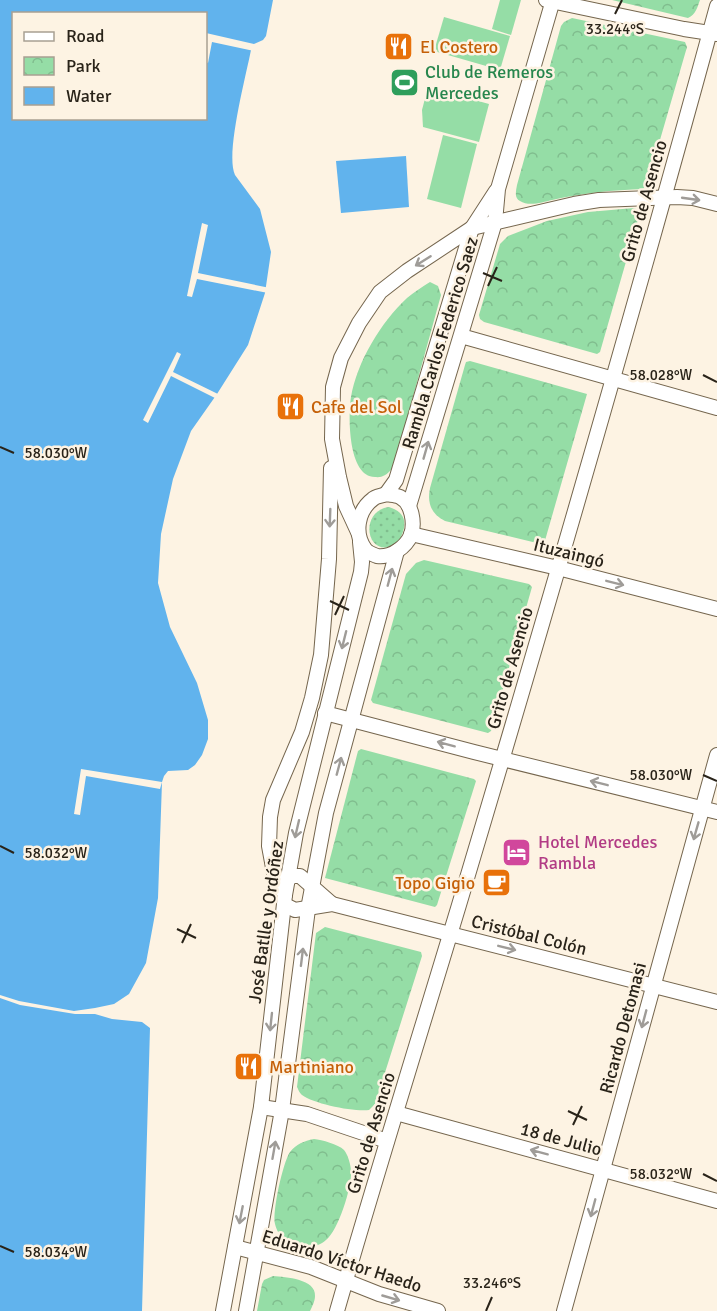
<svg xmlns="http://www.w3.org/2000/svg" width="717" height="1311" viewBox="0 0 717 1311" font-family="Signika,sans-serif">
<defs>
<pattern id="grass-dots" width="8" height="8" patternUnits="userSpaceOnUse" patternTransform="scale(1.5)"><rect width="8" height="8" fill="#95dda6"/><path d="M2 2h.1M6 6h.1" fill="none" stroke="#80bd8e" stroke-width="1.8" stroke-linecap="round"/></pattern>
<pattern id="park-crowns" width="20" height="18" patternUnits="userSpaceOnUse" patternTransform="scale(1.5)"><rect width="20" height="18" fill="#95dda6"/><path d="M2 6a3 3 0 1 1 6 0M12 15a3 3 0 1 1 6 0" fill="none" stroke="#80bd8e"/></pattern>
</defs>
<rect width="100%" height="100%" fill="#fdf3e3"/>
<!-- grass -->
<path fill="url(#grass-dots)" d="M 389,507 C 409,513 407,528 397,544 C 366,561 358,511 389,507 Z"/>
<!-- park -->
<g fill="url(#park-crowns)">
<path d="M 612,0 L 700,0 C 697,8 696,14 688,18 Z"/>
<path d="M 572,18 L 685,42 L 687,47 L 646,188 L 644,189 C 613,190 583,193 552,200 C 543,202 529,207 520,201 C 514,198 516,191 517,185 L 561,26 L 564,22 Z"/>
<path d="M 634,208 L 638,210 L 640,213 L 600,352 L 597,354 L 484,322 L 480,319 L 479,315 L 500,244 L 508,236 L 547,221 L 588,212 Z"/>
<path d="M 430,282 L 438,286 L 441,295 L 394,466 C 389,473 384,478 375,477 C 348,477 348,416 351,397 C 357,362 381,322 407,298 C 414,292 422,287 430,282 Z"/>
<path d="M 470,361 L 587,394 L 544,544 L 541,544 L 445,521 C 431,514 427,503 430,488 L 465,365 L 466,362 Z"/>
<path d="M 424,560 L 529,584 L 532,587 L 491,731 L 488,733 L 373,703 L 371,700 L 406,574 L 416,563 Z"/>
<path d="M 361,749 L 474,779 L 476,781 L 437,905 L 435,907 L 325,878 L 358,751 Z"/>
<path d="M 325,927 L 421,952 L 422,956 L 375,1104 L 369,1110 C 354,1112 314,1104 302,1095 C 299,1092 299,1091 297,1087 L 316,933 Z"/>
<path d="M 314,1139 C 322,1140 338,1144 344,1150 C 348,1155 351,1165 351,1172 C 352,1187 338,1231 326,1240 C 320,1246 309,1248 300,1247 C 293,1247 285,1242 281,1236 C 278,1233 276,1228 275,1224 C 272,1212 283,1162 290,1152 C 296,1144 304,1141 314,1139 Z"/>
<path d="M 273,1276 C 286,1277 316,1279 315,1296 C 315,1301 312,1307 310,1311 L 257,1311 L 262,1284 L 264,1280 Z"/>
</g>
<!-- pitch -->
<g fill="#95dda6">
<path d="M 500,0 L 521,0 L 511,35 L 492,29 Z"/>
<path d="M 444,17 L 510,36 L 500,70 L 434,51 Z"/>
<path d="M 428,87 L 489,104 L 479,142 L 423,127 L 422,110 Z"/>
<path d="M 443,135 L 477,144 L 461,208 L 427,199 Z"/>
</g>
<!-- water -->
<g fill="#61b3ed" fill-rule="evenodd">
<path d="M 0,0 L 273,0 L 266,36 L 263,40 L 254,44 L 251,50 C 246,76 225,154 235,175 L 260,209 L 271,252 L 265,293 L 248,345 L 217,394 L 191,431 L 173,479 L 161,534 L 158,583 L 170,627 L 197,683 L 208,720 L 208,739 L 202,755 L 195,765 L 188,770 L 168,771 L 164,776 L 162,782 L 158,898 L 146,963 L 129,994 L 114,1004 L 95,1008 L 95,1014 L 112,1019 L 142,1022 L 150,1028 L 142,1311 L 0,1311 ZM 14,14 L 206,14 L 206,118 L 14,118 Z"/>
<path d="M 406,156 L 409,207 L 341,213 L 336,161 Z"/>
</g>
<!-- pier -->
<g fill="#fdf3e3">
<path d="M 206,33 L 254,44 L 260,45 L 256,46 L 254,51 L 212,42 L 208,63 L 206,62 Z"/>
<path d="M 202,223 L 208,225 L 198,273 L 270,288 L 268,293 L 197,279 L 192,297 L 187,296 Z"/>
<path d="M 177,352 L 181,354 L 173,372 L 220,395 L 217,399 L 171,376 L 148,423 L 143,420 Z"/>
<path d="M 81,769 L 162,782 L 160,789 L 86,776 L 80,815 L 74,814 Z"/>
<path d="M 0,995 L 19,1001 L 74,1011 L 95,1008 L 95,1014 L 75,1014 L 20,1005 L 0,998 Z"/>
</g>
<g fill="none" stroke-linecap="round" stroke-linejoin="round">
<defs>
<g id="minor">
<path d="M 546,0 L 684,29 L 717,34"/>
<path d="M 461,336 L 717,408"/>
<path d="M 386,494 L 396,480 L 472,228 L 496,191"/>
<path d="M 386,494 C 390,495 396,495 400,497 C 412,503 415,523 411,535 C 406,547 391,558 377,556 C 372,554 368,553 365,549 C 354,534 357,511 373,499 C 376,496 382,496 386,494 Z"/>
<path d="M 409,506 L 495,222 L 498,189 L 553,0"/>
<path d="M 358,532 L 346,506 L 339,477 L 332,439 L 333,387 L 341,358 L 359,323 L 380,292 L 407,271 L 472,228 L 574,204 L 599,200 L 677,197 L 693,198 L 717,204"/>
<path d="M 411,534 L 558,568 L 717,609"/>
<path d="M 325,713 L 474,752 L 717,812"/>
<path d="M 288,878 L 294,876 L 300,876 L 332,904"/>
<path d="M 285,895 L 274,873 L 269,846 L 270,817 L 273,800 L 302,732 L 312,698 L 321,655 L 329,559 L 331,468"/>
<path d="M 285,905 L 295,910 L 332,904 L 717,1002"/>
<path d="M 261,1107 L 307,1114 L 387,1141"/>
<path d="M 396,1113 L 717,1201"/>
<path d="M 235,1247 L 311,1267 L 379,1294 L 438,1311"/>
<path d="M 223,1311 L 261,1107 L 285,895 L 296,833 L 361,572 L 362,562 L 360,542"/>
<path d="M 246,1311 L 282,1110 L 308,909 L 326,813 L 397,551"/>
<path d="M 337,1311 C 376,1175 418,1041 459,905 C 548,607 635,307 717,6"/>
<path d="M 564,1311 L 717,755"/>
</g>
</defs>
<!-- minor casing -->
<use href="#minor" stroke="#75664e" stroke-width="16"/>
<!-- minor -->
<use href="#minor" stroke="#fff" stroke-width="14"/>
</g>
<!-- one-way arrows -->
<defs><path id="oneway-shaft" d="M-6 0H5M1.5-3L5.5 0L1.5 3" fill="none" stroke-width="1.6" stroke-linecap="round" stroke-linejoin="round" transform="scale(1.5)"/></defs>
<g stroke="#9f9c98">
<use href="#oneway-shaft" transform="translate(691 199) rotate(8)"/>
<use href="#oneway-shaft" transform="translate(423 261) rotate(148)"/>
<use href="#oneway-shaft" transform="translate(426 450) rotate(-74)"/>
<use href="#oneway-shaft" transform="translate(330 518) rotate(92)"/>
<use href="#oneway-shaft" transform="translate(390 577) rotate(-75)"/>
<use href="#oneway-shaft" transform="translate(615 583) rotate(14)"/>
<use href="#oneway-shaft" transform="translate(344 640) rotate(104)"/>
<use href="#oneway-shaft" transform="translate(446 744) rotate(-165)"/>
<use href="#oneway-shaft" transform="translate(339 766) rotate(-75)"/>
<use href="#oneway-shaft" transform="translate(599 783) rotate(-166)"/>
<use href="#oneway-shaft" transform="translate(297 829) rotate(103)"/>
<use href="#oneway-shaft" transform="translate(696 831) rotate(106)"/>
<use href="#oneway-shaft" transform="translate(507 948) rotate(14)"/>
<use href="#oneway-shaft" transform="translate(302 957) rotate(-83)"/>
<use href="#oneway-shaft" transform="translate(644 1019) rotate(105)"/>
<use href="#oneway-shaft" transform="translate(271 1022) rotate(96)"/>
<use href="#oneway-shaft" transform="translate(274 1150) rotate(-80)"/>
<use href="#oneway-shaft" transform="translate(539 1152) rotate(-165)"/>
<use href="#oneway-shaft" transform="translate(593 1208) rotate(105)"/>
<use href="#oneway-shaft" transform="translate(241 1215) rotate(101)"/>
<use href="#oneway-shaft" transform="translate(391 1298) rotate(16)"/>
</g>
<!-- ticks -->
<path fill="none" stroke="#292319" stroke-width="2" d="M 615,14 L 622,0M 483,273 L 502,281M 488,286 L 497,267M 703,375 L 717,382M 0,447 L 14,453M 330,601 L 349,610M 335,615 L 344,596M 703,775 L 717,781M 0,846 L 14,853M 177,929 L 196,938M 182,943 L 191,924M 568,1111 L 587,1120M 573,1125 L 582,1106M 703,1174 L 717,1181M 0,1246 L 14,1252M 486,1311 L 492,1297"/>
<!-- icons -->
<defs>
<symbol id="restaurant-square" viewBox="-11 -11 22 22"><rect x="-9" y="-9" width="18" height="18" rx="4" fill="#e8710a" stroke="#fdf3e3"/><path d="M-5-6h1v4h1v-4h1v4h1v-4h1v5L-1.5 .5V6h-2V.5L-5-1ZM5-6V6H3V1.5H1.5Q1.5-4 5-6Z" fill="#fff"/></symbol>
<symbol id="stadium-square" viewBox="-11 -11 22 22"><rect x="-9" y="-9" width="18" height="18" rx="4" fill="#2e9e5b" stroke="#fdf3e3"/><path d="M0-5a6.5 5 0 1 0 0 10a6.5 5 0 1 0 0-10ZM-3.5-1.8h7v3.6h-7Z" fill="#fff"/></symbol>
<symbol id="hotel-square" viewBox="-11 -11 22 22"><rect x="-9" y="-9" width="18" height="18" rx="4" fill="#d1479c" stroke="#fdf3e3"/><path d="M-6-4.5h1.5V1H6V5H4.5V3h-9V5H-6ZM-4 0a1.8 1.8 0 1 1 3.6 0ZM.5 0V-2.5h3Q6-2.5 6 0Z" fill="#fff"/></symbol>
<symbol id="cafe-square" viewBox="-11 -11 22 22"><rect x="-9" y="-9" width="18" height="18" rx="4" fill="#e8710a" stroke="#fdf3e3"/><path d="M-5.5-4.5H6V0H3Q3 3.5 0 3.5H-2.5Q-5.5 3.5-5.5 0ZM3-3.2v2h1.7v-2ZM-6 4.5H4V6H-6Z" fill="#fff"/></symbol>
</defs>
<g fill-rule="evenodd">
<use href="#restaurant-square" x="382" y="30" width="33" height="33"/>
<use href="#stadium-square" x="388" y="66" width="33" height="33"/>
<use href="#restaurant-square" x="274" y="390" width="33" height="33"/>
<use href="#hotel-square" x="500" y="836" width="33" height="33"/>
<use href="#cafe-square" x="480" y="866" width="33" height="33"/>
<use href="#restaurant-square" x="232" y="1050" width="33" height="33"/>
</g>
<g text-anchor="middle" stroke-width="5" stroke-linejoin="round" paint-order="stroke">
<!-- food labels -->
<g font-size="18" fill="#c56008" stroke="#fdf3e3" text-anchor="start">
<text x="420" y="53">El Costero</text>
<text x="311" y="413">Cafe del Sol</text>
<text x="475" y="889" text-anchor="end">Topo Gigio</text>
<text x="269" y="1073">Martiniano</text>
</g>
<!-- leisure labels -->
<g font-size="18" fill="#27864d" stroke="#fdf3e3" text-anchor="start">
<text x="425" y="78">Club de Remeros<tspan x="425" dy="21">Mercedes</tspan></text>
</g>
<!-- street labels -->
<g font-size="18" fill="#292319" stroke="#fdf3e3">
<text transform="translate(644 201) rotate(-74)" y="6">Grito de Asencio</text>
<text transform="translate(440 343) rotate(-73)" y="6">Rambla Carlos Federico Saez</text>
<text transform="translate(569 553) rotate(14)" y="6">Ituzaingó</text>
<text transform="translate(510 668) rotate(-74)" y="6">Grito de Asencio</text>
<text transform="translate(266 922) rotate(-82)" y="6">José Batlle y Ordóñez</text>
<text transform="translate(529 935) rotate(14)" y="6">Cristóbal Colón</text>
<text transform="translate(623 1028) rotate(-75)" y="6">Ricardo Detomasi</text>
<text transform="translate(371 1133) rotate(-73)" y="6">Grito de Asencio</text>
<text transform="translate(561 1139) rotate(15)" y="6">18 de Julio</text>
<text transform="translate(342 1261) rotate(18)" y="6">Eduardo Víctor Haedo</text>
</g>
<!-- hotel labels -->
<g font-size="18" fill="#b23c85" stroke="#fdf3e3" text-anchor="start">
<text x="538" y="848">Hotel Mercedes<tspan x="538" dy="21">Rambla</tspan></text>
</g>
</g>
<g font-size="15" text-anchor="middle" fill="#292319" stroke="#fdf3e3" stroke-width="5" stroke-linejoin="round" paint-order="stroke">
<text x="615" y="34">33.244°S</text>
<text x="661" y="380">58.028°W</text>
<text x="56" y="458">58.030°W</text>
<text x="661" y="780">58.030°W</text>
<text x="56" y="858">58.032°W</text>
<text x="661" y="1179">58.032°W</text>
<text x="56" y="1257">58.034°W</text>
<text x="492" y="1288">33.246°S</text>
</g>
<!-- legend -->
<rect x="12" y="12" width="195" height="108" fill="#fdf3e3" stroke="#a8a092" stroke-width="1.5"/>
<rect x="24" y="32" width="30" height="9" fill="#ffffff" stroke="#a8a092" stroke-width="1.5"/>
<text x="66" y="42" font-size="18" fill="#292319">Road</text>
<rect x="24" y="57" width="30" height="18" fill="url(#park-crowns)" stroke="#a8a092" stroke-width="1.5"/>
<text x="66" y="72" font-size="18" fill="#292319">Park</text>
<rect x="24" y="87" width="30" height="18" fill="#61b3ed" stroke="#a8a092" stroke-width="1.5"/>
<text x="66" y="102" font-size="18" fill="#292319">Water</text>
</svg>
